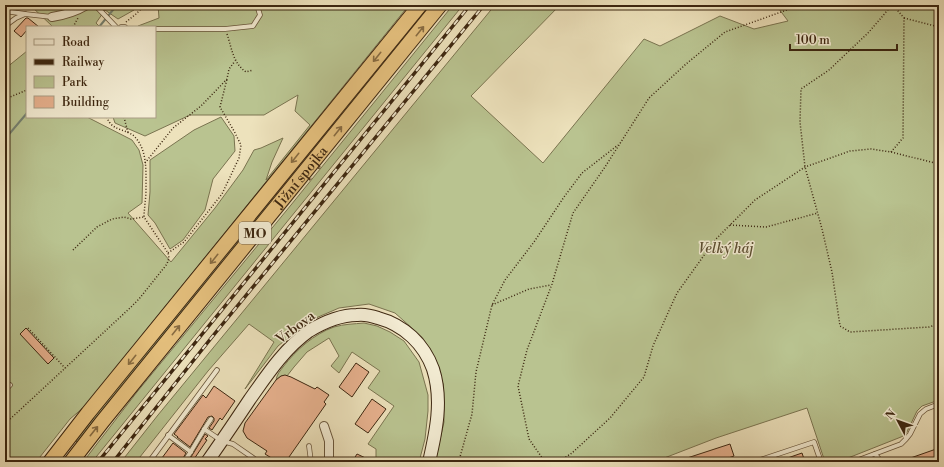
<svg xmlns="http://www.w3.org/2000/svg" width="944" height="467" viewBox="0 0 944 467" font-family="'Libre Bodoni',serif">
<rect width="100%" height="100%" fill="#ede2bc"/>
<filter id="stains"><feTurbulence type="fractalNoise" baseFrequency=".005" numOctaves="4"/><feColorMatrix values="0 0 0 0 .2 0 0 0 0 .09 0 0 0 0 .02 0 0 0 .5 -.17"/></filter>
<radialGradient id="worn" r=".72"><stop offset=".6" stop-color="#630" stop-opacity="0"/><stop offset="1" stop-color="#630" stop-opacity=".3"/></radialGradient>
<!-- green -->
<g fill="#b9c390" stroke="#7a7450">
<path d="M 30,5 L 138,5 L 134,10 L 118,19 L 105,10 L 96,23 L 100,27 L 53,27 Z"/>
<path d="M 158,5 L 409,5 L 84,407 L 70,419 L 36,462 L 5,462 L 5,86 L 9,78 L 6,68 L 27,51 L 27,117 L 87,117 L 132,140 L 139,150 L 143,165 L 142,203 L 128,213 L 171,262 L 215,208 L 243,170 L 254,150 L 261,148 L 283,138 L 272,162 L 266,180 L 310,125 L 295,111 L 298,95 L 264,115 L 190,115 L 145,136 L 115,123 L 113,117 L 155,117 L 155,27 L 138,27 L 138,26 L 159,18 Z"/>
<path d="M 428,5 L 432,5 L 79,440 L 77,442 L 75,440 L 95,414 Z"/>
<path d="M 453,5 L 463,5 L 92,462 L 83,462 L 137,392 L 291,205 Z"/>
<path d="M 495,5 L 560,5 L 471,96 L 543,163 L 644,39 L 660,46 L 720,16 L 754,29 L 788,21 L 776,5 L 939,5 L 939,400 L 922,406 L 917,411 L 907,432 L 905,435 L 901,437 L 848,458 L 842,462 L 825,462 L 807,408 L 716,438 L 654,462 L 435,462 L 444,422 L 443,384 L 430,349 L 422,337 L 395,313 L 369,304 L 339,308 L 309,321 L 278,346 L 245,389 L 274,342 L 249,324 L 208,371 L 136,462 L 121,462 L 158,415 Z"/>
<path d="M 221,117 L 234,136 L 235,151 L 213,179 L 205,210 L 183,240 L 170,249 L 155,223 L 148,215 L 150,192 L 150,160 L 194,130 Z"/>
<path d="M 364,323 L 377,326 L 390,332 L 404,341 L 419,362 L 428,395 L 428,411 L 425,439 L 419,462 L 376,462 L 376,449 L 368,444 L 394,406 L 368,388 L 380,371 L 352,352 L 339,373 L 331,366 L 339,356 L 329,338 L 307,352 L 294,367 L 287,376 L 281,376 L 276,380 C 277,374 280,371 283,367 C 296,350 314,334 334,327 C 344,324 354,324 364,323 Z"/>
</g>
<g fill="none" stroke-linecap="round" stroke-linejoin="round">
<!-- stream -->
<g stroke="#748172" stroke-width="2">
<path d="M 99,27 L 117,5"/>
<path d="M 5,139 L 27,113"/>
</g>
</g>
<!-- building -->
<g fill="#e7b18e" stroke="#3c2610">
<path d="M 26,18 L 28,18 L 39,27 L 27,27 L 27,30 L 21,37 L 14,31 Z"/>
<path d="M 26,328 L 54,358 L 48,364 L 20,334 Z"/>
<path d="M 356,363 L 369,372 L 352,397 L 339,387 Z"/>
<path d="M 285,375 L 291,377 L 315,389 L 317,387 L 329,395 L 324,402 L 326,404 L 289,457 L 296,462 L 278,462 L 265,454 L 267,451 L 247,438 L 243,431 L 245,423 L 276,380 L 281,376 Z"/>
<path d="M 214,386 L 235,401 L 222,420 L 220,418 L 212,430 L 209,428 L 214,421 L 214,418 L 212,416 L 208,417 L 190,447 L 177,437 L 178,437 L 174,434 L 203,395 L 206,398 Z"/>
<path d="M 372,399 L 386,409 L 368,433 L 355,424 Z"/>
<path d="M 205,434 L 208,436 L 205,439 L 207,440 L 192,462 L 188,462 Z"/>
<path d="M 173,443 L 186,453 L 181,462 L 159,462 Z"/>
<path d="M 730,444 L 734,456 L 717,462 L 679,462 L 678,461 Z"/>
<path d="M 939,448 L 939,462 L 902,462 L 902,461 Z"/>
<path d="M 802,453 L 805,462 L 779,462 L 779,461 Z"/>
<path d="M 357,454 L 374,462 L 352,462 Z"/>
</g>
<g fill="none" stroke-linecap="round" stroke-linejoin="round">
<defs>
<g id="service">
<path d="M 95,5 L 116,27"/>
<path d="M 5,11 L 25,14"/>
<path d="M 5,26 L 16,18 L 25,14 L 52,17"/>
<path d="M 121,27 L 125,27"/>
<path d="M 155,29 L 225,29 L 253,26 L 260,15 L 257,5"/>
<path d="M 5,390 L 10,385"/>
<path d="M 204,429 L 222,441 L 233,444 L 259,462"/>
<path d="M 168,435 L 191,452"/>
<path d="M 309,446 L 311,462"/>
<path d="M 875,454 L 879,459 L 880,462"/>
<path d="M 149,462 L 217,370"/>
<path d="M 184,462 C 194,448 201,433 211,419"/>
<path d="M 754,462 L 814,442 L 821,462"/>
<path d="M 853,462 L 901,444 L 906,439 L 910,434 L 920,414 L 926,409 L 939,404"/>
</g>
<g id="minor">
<path d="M 52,17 C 66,15 75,12 87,5"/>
<path d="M 324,426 L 329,441 L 329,462"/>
</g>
<path id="secondary" d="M 207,462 C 222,441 236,420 250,399 C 267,375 284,349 309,331 C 324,322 340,315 357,315 C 364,314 372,316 378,318 C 404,325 424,344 433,369 C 443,400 436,432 429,462"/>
<g id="trunk">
<path d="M 50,462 L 88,413 L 420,5"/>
<path id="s1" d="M 71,462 L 102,422 L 440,5"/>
</g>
</defs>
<!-- service casing -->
<use href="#service" stroke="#68553b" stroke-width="5.5"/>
<!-- minor casing -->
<use href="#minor" stroke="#68553b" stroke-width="10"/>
<!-- secondary casing -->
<use href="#secondary" stroke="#3c2610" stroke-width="14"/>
<!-- trunk casing -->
<use href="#trunk" stroke="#3c2610" stroke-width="16"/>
<!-- path -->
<g stroke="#3c2610" stroke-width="1.5" stroke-dasharray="1 2" stroke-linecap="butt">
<path d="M 892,5 L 869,32 L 829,70 L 801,89 L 800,122 L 805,167 L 822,229 L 832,272 L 840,326 L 850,332 L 929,327 L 939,324"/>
<path d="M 904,18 L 939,27"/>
<path d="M 126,22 L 136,14 L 145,5"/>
<path d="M 73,27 L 78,18"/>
<path d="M 227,34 C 232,49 233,63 246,72 L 253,70"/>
<path d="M 5,99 L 27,90"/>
<path d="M 124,117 L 128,133"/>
<path d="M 891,152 L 903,138 L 904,18 L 893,5"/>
<path d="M 145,163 L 173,128 L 201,106 L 227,79 L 229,69 L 235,61"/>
<path d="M 730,225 L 766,227 L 818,213"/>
<path d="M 73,250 L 97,227 L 112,219 L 124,217 L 131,219 L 144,217"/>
<path d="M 168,253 L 184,242 L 222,194 L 239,158 L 241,145 L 234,131 L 220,107 L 227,79"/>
<path d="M 492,305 L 529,289 L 551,285"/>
<path d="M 28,328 L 65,368"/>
<path d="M 5,422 L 8,421 L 130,308 L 139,299 L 167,264 L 169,258 L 168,253 L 144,217 C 144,211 145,207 145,202 C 146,197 146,191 146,186 C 146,169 147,149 134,136 C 127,130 115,130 110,123 C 108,121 108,119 107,117"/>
<path d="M 460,462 L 460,457 L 472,414 L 476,372 L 492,305 L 505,280 L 534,242 L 564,197 L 582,173 L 618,145"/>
<path d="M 545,462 L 529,439 L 518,386 L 527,350 L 552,284 L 573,213 L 605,167 L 649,98 L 686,64 L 725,32 L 801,5"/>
<path d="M 558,462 L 572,453 L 610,418 L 644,377 L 653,346 L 677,293 L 715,240 L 755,200 L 805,167 L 850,151 L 871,149 L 891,152 L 939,164"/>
</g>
<!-- service -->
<use href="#service" stroke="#f3ecd3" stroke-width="4"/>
<!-- minor -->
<use href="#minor" stroke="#f3ecd3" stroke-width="8"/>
<!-- secondary -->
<use href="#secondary" stroke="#f3ecd3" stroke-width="12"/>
<!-- trunk -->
<use href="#trunk" stroke="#e6c17e" stroke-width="14"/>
<defs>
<g id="rail">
<path d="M 98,462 L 470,5"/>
<path d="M 113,462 L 212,337 L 484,5"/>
</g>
</defs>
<!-- rail casing -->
<use href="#rail" stroke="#3c2610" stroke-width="3.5"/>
<!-- rail -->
<use href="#rail" stroke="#f3ecd3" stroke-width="2" stroke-dasharray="6" stroke-linecap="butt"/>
</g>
<!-- one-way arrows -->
<defs><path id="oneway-shaft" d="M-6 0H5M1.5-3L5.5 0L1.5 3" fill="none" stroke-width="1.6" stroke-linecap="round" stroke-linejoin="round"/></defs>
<g stroke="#886c42">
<use href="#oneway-shaft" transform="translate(420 31) rotate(-51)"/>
<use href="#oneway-shaft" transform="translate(377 57) rotate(129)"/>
<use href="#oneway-shaft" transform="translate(338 131) rotate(-51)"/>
<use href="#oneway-shaft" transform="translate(295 158) rotate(129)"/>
<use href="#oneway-shaft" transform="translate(214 259) rotate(129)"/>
<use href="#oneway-shaft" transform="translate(176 330) rotate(-51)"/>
<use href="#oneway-shaft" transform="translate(132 360) rotate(129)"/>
<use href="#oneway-shaft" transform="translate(94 431) rotate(-51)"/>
</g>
<g text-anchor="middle" stroke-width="3" stroke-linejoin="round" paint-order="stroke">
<!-- shield labels -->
<rect fill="#f3ecd3" stroke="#73614a" stroke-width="1" x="239" y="222" width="32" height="22" rx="3"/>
<g font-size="13" font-weight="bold" fill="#3c2610">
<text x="255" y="238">MO</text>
</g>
<!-- street labels -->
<g font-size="14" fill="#3c2610" stroke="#f3ecd3">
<text dy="5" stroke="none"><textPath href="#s1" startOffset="366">Jižní spojka</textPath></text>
<text transform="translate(295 327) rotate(-37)" y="5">Vrbova</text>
</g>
<!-- park labels -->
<g font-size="14" font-style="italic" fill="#5b4d30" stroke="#f3ecd3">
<text x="726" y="253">Velký háj</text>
</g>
</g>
<!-- margin -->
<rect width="944" height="467" fill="none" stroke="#ede2bc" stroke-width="20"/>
<rect x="6" y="6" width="932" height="455" fill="none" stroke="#3c2610" stroke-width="2"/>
<rect x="10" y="10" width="924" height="447" fill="none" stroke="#3c2610"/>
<!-- legend -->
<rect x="26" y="26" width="130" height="92" fill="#f3ecd3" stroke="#aa9d85"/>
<rect x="34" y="39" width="20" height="6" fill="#f3ecd3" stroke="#aa9d85"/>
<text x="62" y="46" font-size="12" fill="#3c2610">Road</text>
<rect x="34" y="59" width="20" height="6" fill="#3c2610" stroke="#aa9d85"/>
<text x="62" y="66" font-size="12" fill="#3c2610">Railway</text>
<rect x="34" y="76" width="20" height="12" fill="#b9c390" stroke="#aa9d85"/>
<text x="62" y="86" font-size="12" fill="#3c2610">Park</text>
<rect x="34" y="96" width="20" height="12" fill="#e7b18e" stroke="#aa9d85"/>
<text x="62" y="106" font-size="12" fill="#3c2610">Building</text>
<!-- north arrow -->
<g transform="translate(898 421) rotate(311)" stroke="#f3ecd3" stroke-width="3" paint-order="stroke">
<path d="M0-3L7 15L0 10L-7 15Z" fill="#3c2610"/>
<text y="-6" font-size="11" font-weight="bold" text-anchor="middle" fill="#3c2610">N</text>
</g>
<!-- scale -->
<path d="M790 44v6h107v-6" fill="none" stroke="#3c2610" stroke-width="2"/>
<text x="796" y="44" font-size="12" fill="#3c2610" stroke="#f3ecd3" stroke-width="3" paint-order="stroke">100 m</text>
<rect width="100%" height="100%" filter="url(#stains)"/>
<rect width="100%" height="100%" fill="url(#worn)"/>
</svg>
